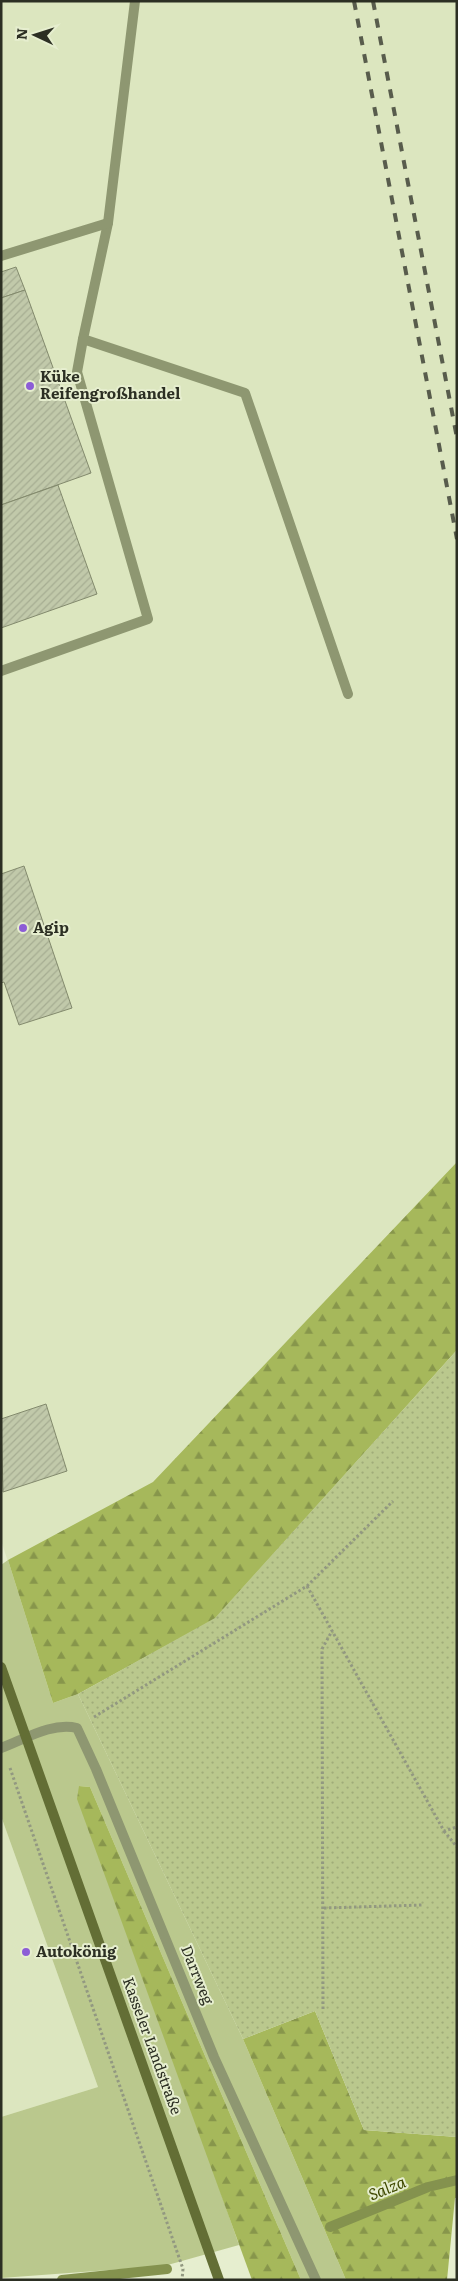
<svg xmlns="http://www.w3.org/2000/svg" width="458" height="2281" viewBox="0 0 458 2281" font-family="Literata,serif">
<defs>
<pattern id="forest-firs" width="22" height="20" patternUnits="userSpaceOnUse" patternTransform="scale(1.25)"><rect width="22" height="20" fill="#a6b85b"/><path d="M5 1l3.5 6h-7zM16 11l3.5 6h-7z" fill="#87964b"/></pattern>
<pattern id="garden-dots" width="8" height="8" patternUnits="userSpaceOnUse" patternTransform="scale(1.25)"><rect width="8" height="8" fill="#bac88d"/><path d="M2 2h.1M6 6h.1" fill="none" stroke="#a0ac79" stroke-width="1.8" stroke-linecap="round"/></pattern>
<pattern id="building-hatch" width="6" height="6" patternUnits="userSpaceOnUse" patternTransform="scale(1.25)"><rect width="6" height="6" fill="#c1c9aa"/><path d="M-1 1l2-2M0 6l6-6M5 7l2-2" fill="none" stroke="#a6ad92"/></pattern>
</defs>
<rect width="100%" height="100%" fill="#e6eecf"/>
<!-- built -->
<g fill="#dce6bf">
<path d="M 1,1 L 457,1 L 457,1350 L 78,1694 L 53,1703 L 1,1540 Z"/>
<path d="M 1,1816 L 98,2087 L 1,2117 Z"/>
</g>
<!-- green -->
<path fill="#bac88d" d="M 8,1560 L 53,1703 L 78,1694 L 243,2039 L 346,2280 L 301,2280 L 90,1787 L 79,1786 L 239,2245 L 164,2266 L 1,2278 L 1,2117 L 98,2087 L 1,1816 L 1,1565 Z"/>
<!-- forest -->
<g fill="url(#forest-firs)">
<path d="M 457,1162 L 457,1350 L 215,1619 L 78,1694 L 53,1703 L 8,1560 L 153,1482 Z"/>
<path d="M 79,1786 L 90,1787 L 301,2280 L 252,2280 L 77,1799 Z"/>
<path d="M 315,2011 L 364,2130 L 457,2137 L 457,2198 L 455,2198 L 447,2280 L 346,2280 L 243,2039 Z"/>
</g>
<!-- garden -->
<path fill="url(#garden-dots)" d="M 457,1350 L 457,2137 L 364,2130 L 315,2011 L 243,2039 L 78,1694 L 215,1618 Z"/>
<g fill="none" stroke-linecap="round" stroke-linejoin="round">
<!-- stream -->
<g stroke="#84924e" stroke-width="10">
<path d="M 330,2227 L 428,2187 L 457,2180"/>
<path d="M 62,2280 L 167,2269"/>
</g>
</g>
<!-- building -->
<g fill="url(#building-hatch)" stroke="#838a6d">
<path d="M 16,267 L 25,290 L 1,298 L 1,272 Z"/>
<path d="M 25,290 L 91,473 L 1,505 L 1,298 Z"/>
<path d="M 58,485 L 97,594 L 1,628 L 1,505 Z"/>
<path d="M 24,866 L 72,1008 L 19,1025 L 4,982 L 1,983 L 1,874 Z"/>
<path d="M 46,1404 L 67,1471 L 3,1492 L 1,1419 Z"/>
</g>
<g fill="none" stroke-linecap="round" stroke-linejoin="round">
<!-- path -->
<g stroke="#929881" stroke-width="3" stroke-dasharray="2.5 2.5" stroke-linecap="butt">
<path d="M 307,1586 L 444,1831 L 457,1827"/>
<path d="M 94,1717 L 307,1586 L 393,1501"/>
<path d="M 10,1768 L 183,2269 L 182,2280"/>
<path d="M 444,1831 L 457,1847"/>
<path d="M 324,1908 L 422,1905"/>
<path d="M 323,2009 L 322,1649 L 332,1631"/>
</g>
<!-- lane -->
<g stroke="#8e9771" stroke-width="10">
<path d="M 135,1 L 108,223 L 83,339 L 245,393 L 348,694"/>
<path d="M 1,256 L 108,223"/>
<path d="M 1,671 L 148,619 L 77,372 L 83,339"/>
</g>
<!-- street -->
<path stroke="#8e9771" stroke-width="10" d="M 1,1748 C 25,1739 52,1722 77,1728 L 96,1769 L 214,2057 L 316,2280"/>
<!-- secondary -->
<path stroke="#636e35" stroke-width="10" d="M 1,1667 L 219,2280"/>
<!-- rail -->
<g stroke="#585c4c" stroke-width="4" stroke-dasharray="9 9" stroke-linecap="butt">
<path d="M 354,1 L 457,539"/>
<path d="M 373,1 L 457,438"/>
</g>
</g>
<!-- markers -->
<g fill="#8c5dd6" stroke="#e6eecf" stroke-width="2">
<circle cx="30" cy="386" r="5"/>
<circle cx="23" cy="928" r="5"/>
<circle cx="26" cy="1952" r="5"/>
</g>
<g text-anchor="middle" stroke-width="4" stroke-linejoin="round" paint-order="stroke">
<!-- poi labels -->
<g font-size="15" font-weight="bold" fill="#2c2f23" stroke="#e6eecf" text-anchor="start">
<text x="40" y="382">Küke<tspan x="40" dy="17">Reifengroßhandel</tspan></text>
<text x="33" y="933">Agip</text>
<text x="36" y="1957">Autokönig</text>
</g>
<!-- street labels -->
<g font-size="15" fill="#2c2f23" stroke="#e6eecf">
<text transform="translate(197 1975) rotate(68)" y="5">Darrweg</text>
<text transform="translate(152 2046) rotate(70)" y="5">Kasseler Landstraße</text>
</g>
<!-- water labels -->
<g font-size="16" font-style="italic" fill="#3f4900" stroke="#e6eecf">
<text transform="translate(387 2188) rotate(-22)" y="6">Salza</text>
</g>
</g>
<!-- border -->
<rect width="458" height="2281" fill="none" stroke="#2c2f23" stroke-width="5"/>
<!-- north arrow -->
<g transform="translate(35 35) rotate(274)" stroke="#e6eecf" stroke-width="4" paint-order="stroke">
<path d="M0-4L9 19L0 12L-9 19Z" fill="#2c2f23"/>
<text y="-8" font-size="14" font-weight="bold" text-anchor="middle" fill="#2c2f23">N</text>
</g>
</svg>
